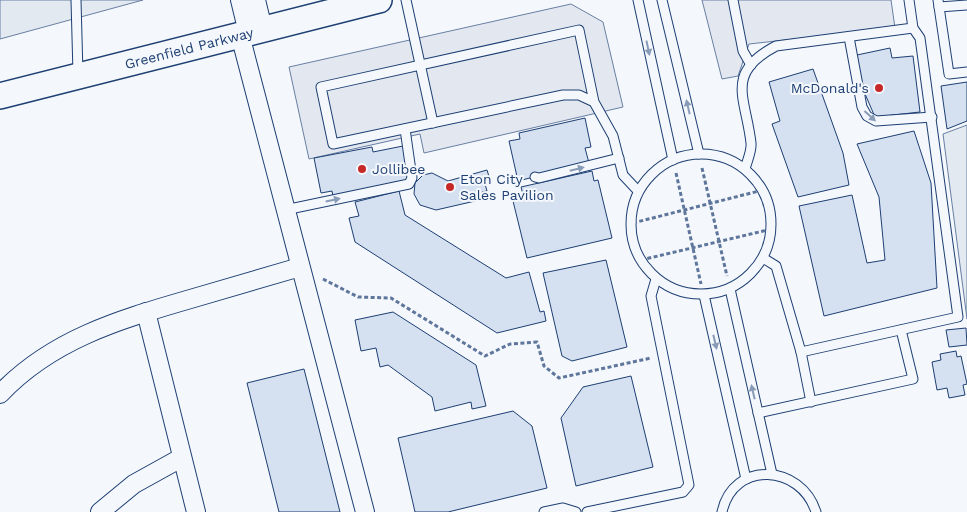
<svg xmlns="http://www.w3.org/2000/svg" width="967" height="512" viewBox="0 0 967 512" font-family="'Work Sans',sans-serif">
<rect width="100%" height="100%" fill="#f4f7fb"/>
<!-- green -->
<g fill="#e3e9f0" stroke="#687fa3">
<path d="M 0,0 L 143,0 L 0,39 Z"/>
<path d="M 967,125 L 967,319 L 943,134 Z"/>
</g>
<!-- parking -->
<g fill="#e3e8f0" stroke="#687fa3">
<path d="M 702,0 L 891,0 L 895,28 L 749,44 L 738,76 L 722,79 Z"/>
<path d="M 571,4 L 603,22 L 623,107 L 424,153 L 420,134 L 309,159 L 289,67 Z"/>
</g>
<!-- building -->
<g fill="#d5e0f0" stroke="#1d3f73">
<path d="M 890,48 L 892,58 L 913,56 L 920,112 L 875,117 L 862,87 L 857,55 Z"/>
<path d="M 813,69 L 843,153 L 849,185 L 798,197 L 772,124 L 780,121 L 769,82 Z"/>
<path d="M 967,82 L 967,121 L 947,129 L 941,86 Z"/>
<path d="M 585,118 L 591,147 L 585,148 L 589,163 L 518,181 L 509,141 L 520,139 L 519,133 Z"/>
<path d="M 914,131 L 931,183 L 937,288 L 824,316 L 799,206 L 852,195 L 867,263 L 885,260 L 879,197 L 857,144 Z"/>
<path d="M 403,146 L 410,181 L 333,196 L 332,191 L 321,193 L 314,158 L 372,147 L 373,152 Z"/>
<path d="M 487,170 L 491,183 L 485,184 L 487,191 L 482,192 L 484,199 L 436,210 L 420,205 L 414,194 L 415,183 L 423,175 L 432,173 L 448,181 Z"/>
<path d="M 592,171 L 594,181 L 598,180 L 612,238 L 527,258 L 513,201 L 524,198 L 521,187 Z"/>
<path d="M 399,191 L 405,215 L 506,278 L 529,272 L 540,312 L 544,311 L 546,321 L 497,333 L 355,242 L 349,218 L 359,216 L 355,202 Z"/>
<path d="M 606,260 L 627,347 L 572,361 L 562,356 L 543,273 Z"/>
<path d="M 393,312 L 476,365 L 486,406 L 472,409 L 471,402 L 435,411 L 432,397 L 388,365 L 380,367 L 376,348 L 361,351 L 355,320 Z"/>
<path d="M 966,328 L 967,345 L 949,347 L 946,330 Z"/>
<path d="M 956,351 L 957,357 L 961,356 L 967,384 L 963,385 L 965,395 L 949,398 L 947,388 L 937,390 L 932,362 L 941,360 L 940,354 Z"/>
<path d="M 304,369 L 340,512 L 279,512 L 247,383 Z"/>
<path d="M 631,376 L 653,467 L 576,486 L 561,418 L 583,387 Z"/>
<path d="M 513,411 L 532,426 L 547,488 L 448,512 L 415,512 L 398,438 Z"/>
</g>
<g fill="none" stroke-linecap="round" stroke-linejoin="round">
<defs>
<g id="service">
<path d="M 76,0 L 78,74"/>
<path d="M 406,0 L 433,123"/>
<path d="M 638,0 L 673,160"/>
<path d="M 662,0 L 699,154"/>
<path d="M 733,0 L 743,51 L 751,65"/>
<path d="M 938,0 L 949,74 L 967,72"/>
<path d="M 939,7 L 967,5"/>
<path d="M 849,37 L 862,107 L 867,116 L 876,121 L 932,117"/>
<path d="M 594,102 L 579,95 L 563,95 L 333,144 L 321,87 L 579,30 L 594,102 L 613,136 L 623,175 L 638,191"/>
<circle cx="701" cy="224" r="70"/>
<path d="M 745,169 C 747,161 752,151 751,143 C 746,98 724,73 776,46 L 913,28"/>
<path d="M 535,177 L 539,178 L 619,158"/>
<path d="M 285,210 L 409,184 L 412,178 L 405,129"/>
<path d="M 763,258 L 776,266 L 801,352 L 811,402"/>
<path d="M 730,289 L 772,474"/>
<path d="M 704,295 L 746,479"/>
<path d="M 801,352 L 958,317 L 920,38 L 913,28 L 909,0"/>
<path d="M 758,413 L 913,379 L 901,330"/>
<path d="M 544,512 L 563,508 L 576,512"/>
<path d="M 587,512 L 683,492 L 689,485 L 651,296 L 656,279"/>
<path d="M 722,512 C 733,460 801,464 816,512"/>
</g>
<g id="minor">
<path d="M 240,0 L 248,33"/>
<path d="M 256,0 L 263,29"/>
<path d="M 240,35 L 365,512"/>
<path d="M 146,312 L 196,512"/>
<path d="M 0,394 C 51,340 118,320 187,300 C 224,289 262,278 300,267"/>
<path d="M 100,512 L 134,484 L 181,458"/>
</g>
<g id="secondary">
<path id="s1" d="M 0,96 L 379,0"/>
</g>
</defs>
<!-- service casing -->
<use href="#service" stroke="#1d3f73" stroke-width="11"/>
<!-- minor casing -->
<use href="#minor" stroke="#1d3f73" stroke-width="20"/>
<!-- secondary casing -->
<use href="#secondary" stroke="#1d3f73" stroke-width="28"/>
<!-- path -->
<g stroke="#5e769c" stroke-width="3" stroke-dasharray="4 2.5" stroke-linecap="butt">
<path d="M 702,168 L 727,276"/>
<path d="M 676,173 L 701,284"/>
<path d="M 633,223 L 763,190"/>
<path d="M 641,260 L 772,229"/>
<path d="M 323,279 L 358,297 L 391,298 L 485,356 L 510,344 L 537,342 L 544,366 L 559,378 L 651,358"/>
</g>
<!-- service -->
<use href="#service" stroke="#f4f7fb" stroke-width="9"/>
<!-- minor -->
<use href="#minor" stroke="#f4f7fb" stroke-width="18"/>
<!-- secondary -->
<use href="#secondary" stroke="#f4f7fb" stroke-width="25"/>
</g>
<!-- one-way arrows -->
<defs><path id="oneway-solid" d="M-6-.8H1V-3.2L6.5 0L1 3.2V.8H-6Z" transform="scale(1.25)"/></defs>
<g fill="#889bb7">
<use href="#oneway-solid" transform="translate(648 48) rotate(78)"/>
<use href="#oneway-solid" transform="translate(688 107) rotate(-103)"/>
<use href="#oneway-solid" transform="translate(870 116) rotate(42)"/>
<use href="#oneway-solid" transform="translate(577 169) rotate(-14)"/>
<use href="#oneway-solid" transform="translate(333 200) rotate(-12)"/>
<use href="#oneway-solid" transform="translate(715 342) rotate(77)"/>
<use href="#oneway-solid" transform="translate(753 392) rotate(-103)"/>
</g>
<!-- markers -->
<g fill="#c62828" stroke="#f4f7fb" stroke-width="2">
<circle cx="879" cy="88" r="5"/>
<circle cx="362" cy="169" r="5"/>
<circle cx="450" cy="187" r="5"/>
</g>
<g text-anchor="middle" stroke-width="4" stroke-linejoin="round" paint-order="stroke">
<!-- street labels -->
<g font-size="14" fill="#1d3f73" stroke="#f4f7fb">
<text dy="5" stroke="none"><textPath href="#s1" startOffset="195">Greenfield Parkway</textPath></text>
</g>
<!-- poi labels -->
<g font-size="14" fill="#1d3f73" stroke="#f4f7fb" text-anchor="start">
<text x="869" y="93" text-anchor="end">McDonald's</text>
<text x="372" y="174">Jollibee</text>
<text x="460" y="184">Eton City<tspan x="460" dy="16">Sales Pavilion</tspan></text>
</g>
</g>
</svg>
